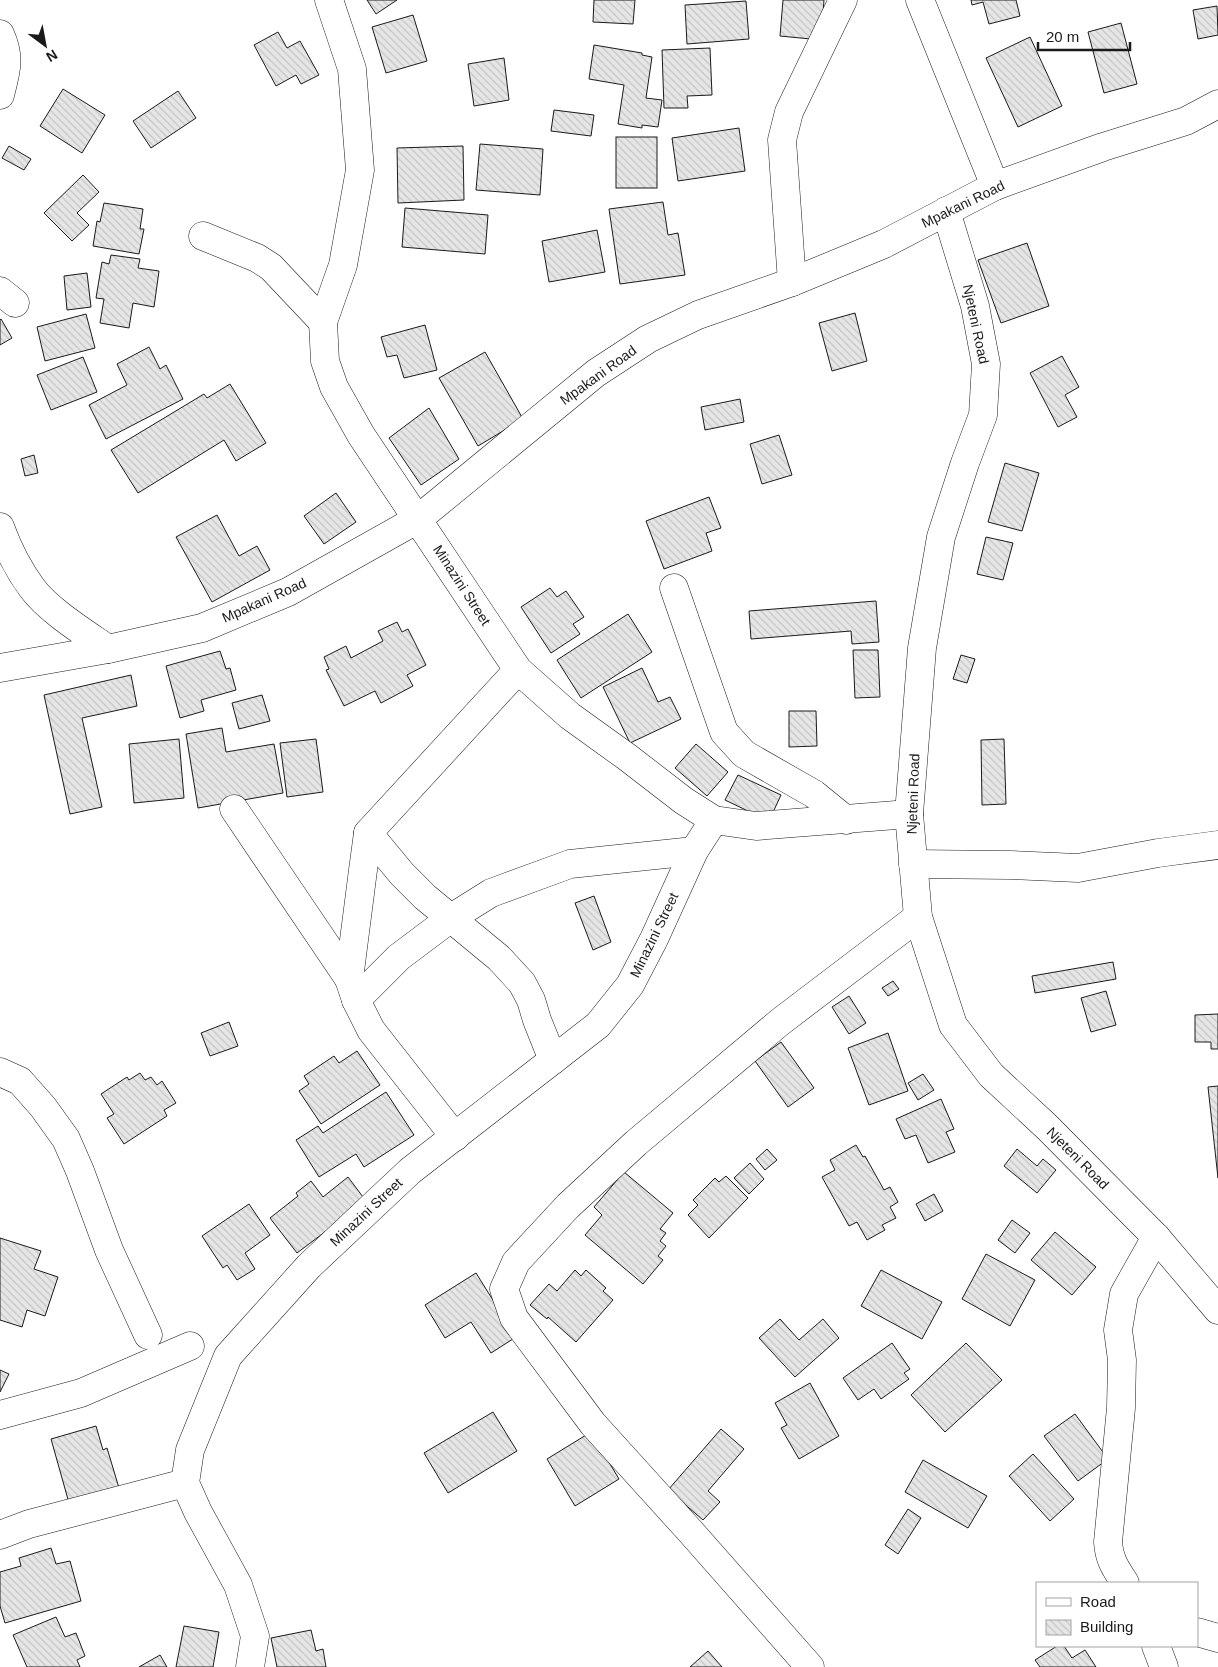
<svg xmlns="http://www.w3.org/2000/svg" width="1218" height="1667" viewBox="0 0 1218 1667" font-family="Arial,sans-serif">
<defs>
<pattern id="building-back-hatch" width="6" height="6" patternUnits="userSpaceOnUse" patternTransform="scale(1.25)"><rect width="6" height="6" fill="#e6e6e6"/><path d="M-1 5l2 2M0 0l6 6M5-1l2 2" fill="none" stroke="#c5c5c5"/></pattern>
</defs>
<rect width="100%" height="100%" fill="#fff"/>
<!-- building -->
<g fill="url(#building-back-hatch)" stroke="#1a1a1a">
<path d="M 367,0 L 397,0 L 376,14 Z"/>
<path d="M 594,0 L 635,0 L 633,24 L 593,22 Z"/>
<path d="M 783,0 L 824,0 L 821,40 L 780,36 Z"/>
<path d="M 971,0 L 1016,0 L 1020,16 L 989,24 L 983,2 L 972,5 Z"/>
<path d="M 746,1 L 749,39 L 687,44 L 685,5 Z"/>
<path d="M 1217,6 L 1218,35 L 1198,39 L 1193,10 Z"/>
<path d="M 413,15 L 427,61 L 386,73 L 372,27 Z"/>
<path d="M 1121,23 L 1137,84 L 1104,93 L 1088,32 Z"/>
<path d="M 278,32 L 287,48 L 300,41 L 319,75 L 301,84 L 296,75 L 276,86 L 254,45 Z"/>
<path d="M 1030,37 L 1062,106 L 1018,127 L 986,58 Z"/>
<path d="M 594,45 L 642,53 L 642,55 L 652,57 L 646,98 L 662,100 L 658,127 L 642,125 L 642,128 L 618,124 L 624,85 L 589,79 Z"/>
<path d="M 710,48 L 712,95 L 687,96 L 688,108 L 664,108 L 662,50 Z"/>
<path d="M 504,58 L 509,100 L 474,106 L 468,64 Z"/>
<path d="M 63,89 L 105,115 L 82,153 L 40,126 Z"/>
<path d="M 178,91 L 196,118 L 151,148 L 133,121 Z"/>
<path d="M 554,110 L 594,115 L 591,136 L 551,131 Z"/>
<path d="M 739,128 L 745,171 L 678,181 L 672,138 Z"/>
<rect x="616" y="137" width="41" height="51"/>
<path d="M 480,144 L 543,149 L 540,195 L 476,190 Z"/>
<path d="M 9,146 L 31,159 L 24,170 L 2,158 Z"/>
<path d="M 463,146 L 464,200 L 398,203 L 397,148 Z"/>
<path d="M 83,175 L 99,192 L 77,213 L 89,225 L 72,241 L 44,213 Z"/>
<path d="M 663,202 L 668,235 L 678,233 L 685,275 L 620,284 L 609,209 Z"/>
<path d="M 104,203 L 143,209 L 140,229 L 144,229 L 139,254 L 93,246 L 97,221 L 100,222 Z"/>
<path d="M 405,208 L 488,215 L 485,254 L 402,247 Z"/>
<path d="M 597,230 L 605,272 L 549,282 L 542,241 Z"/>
<path d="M 1027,243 L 1049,306 L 1001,323 L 978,260 Z"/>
<path d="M 111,255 L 140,259 L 138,268 L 159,271 L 154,307 L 133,303 L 129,328 L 100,323 L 104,299 L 96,298 L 102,262 L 109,264 Z"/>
<path d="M 87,273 L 91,307 L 67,310 L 64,276 Z"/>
<path d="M 855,313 L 867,361 L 832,371 L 819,323 Z"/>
<path d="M 86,314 L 95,348 L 45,361 L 37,327 Z"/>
<path d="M 1,319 L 12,338 L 0,345 L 0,320 Z"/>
<path d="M 425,325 L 437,370 L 404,378 L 397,355 L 387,357 L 381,337 Z"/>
<path d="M 149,347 L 160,369 L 166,365 L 183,399 L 106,439 L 89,405 L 127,385 L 117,364 Z"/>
<path d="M 485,352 L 523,419 L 478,446 L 439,378 Z"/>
<path d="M 1062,356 L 1079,387 L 1065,395 L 1077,417 L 1058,427 L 1030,373 Z"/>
<path d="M 83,357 L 97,392 L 51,410 L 37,375 Z"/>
<path d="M 230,384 L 266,443 L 236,461 L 224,440 L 138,493 L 111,450 L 204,394 L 207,398 Z"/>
<path d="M 740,399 L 744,422 L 705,430 L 701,407 Z"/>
<path d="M 429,408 L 459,459 L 421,485 L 389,438 Z"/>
<path d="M 779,435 L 792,475 L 762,484 L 750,444 Z"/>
<path d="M 34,455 L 38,473 L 25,476 L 21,459 Z"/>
<path d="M 1005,463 L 1039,473 L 1022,531 L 988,522 Z"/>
<path d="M 336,493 L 356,522 L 324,544 L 304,516 Z"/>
<path d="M 709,497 L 721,528 L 706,533 L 712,551 L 664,569 L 646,521 Z"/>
<path d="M 217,515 L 239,556 L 257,546 L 270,570 L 212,602 L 176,537 Z"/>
<path d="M 986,537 L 1013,543 L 1003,580 L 977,574 Z"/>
<path d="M 550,588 L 557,597 L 566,591 L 584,617 L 573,624 L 580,634 L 551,653 L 521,607 Z"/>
<path d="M 876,601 L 879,642 L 852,644 L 851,631 L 751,639 L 749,611 Z"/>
<path d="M 628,614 L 652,652 L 581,698 L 557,660 Z"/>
<path d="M 397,622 L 402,632 L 408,629 L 426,665 L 407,675 L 413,686 L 381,703 L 375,691 L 344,706 L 326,670 L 329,669 L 324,657 L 346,646 L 351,658 L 383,641 L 378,631 Z"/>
<path d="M 853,650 L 878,650 L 880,697 L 855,698 Z"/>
<path d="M 220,651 L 226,669 L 230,668 L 236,690 L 201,700 L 204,711 L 180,718 L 166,666 Z"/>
<path d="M 961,655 L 975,659 L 967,683 L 953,679 Z"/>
<path d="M 642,668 L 658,702 L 670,697 L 681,719 L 630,743 L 603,687 Z"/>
<path d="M 131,675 L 137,706 L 82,718 L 102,807 L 70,814 L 44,695 Z"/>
<path d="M 262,695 L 270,721 L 239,729 L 232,703 Z"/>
<path d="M 789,711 L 816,711 L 817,746 L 789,747 Z"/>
<path d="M 222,728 L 226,752 L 274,744 L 283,793 L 198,808 L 186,734 Z"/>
<path d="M 179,739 L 184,798 L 134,803 L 129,744 Z"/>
<path d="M 316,739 L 323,792 L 287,797 L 280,743 Z"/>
<path d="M 1004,739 L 1006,804 L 982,805 L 981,740 Z"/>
<path d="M 696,744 L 728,772 L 707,796 L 675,768 Z"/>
<path d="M 738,775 L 781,795 L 769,821 L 725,800 Z"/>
<path d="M 594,896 L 611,942 L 593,950 L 575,903 Z"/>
<path d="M 1113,962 L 1116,979 L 1035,993 L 1032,976 Z"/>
<path d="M 893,981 L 899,989 L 888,996 L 882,988 Z"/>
<path d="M 1106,991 L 1116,1025 L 1091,1032 L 1081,998 Z"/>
<path d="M 849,996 L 866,1023 L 849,1034 L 832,1007 Z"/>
<path d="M 1218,1014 L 1218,1049 L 1211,1049 L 1211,1042 L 1195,1042 L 1195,1015 Z"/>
<path d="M 229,1022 L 238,1046 L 210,1056 L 201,1033 Z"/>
<path d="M 888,1033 L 908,1091 L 869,1105 L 848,1048 Z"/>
<path d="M 781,1042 L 814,1088 L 788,1107 L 755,1061 Z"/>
<path d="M 357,1051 L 380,1085 L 321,1124 L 299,1091 L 309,1084 L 304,1076 L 334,1056 L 339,1063 Z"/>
<path d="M 140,1073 L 145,1080 L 151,1077 L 157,1085 L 162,1081 L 176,1103 L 164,1110 L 167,1116 L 124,1144 L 107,1118 L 114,1114 L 101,1094 L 127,1077 L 129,1080 Z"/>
<path d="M 923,1074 L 934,1090 L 918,1100 L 908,1083 Z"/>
<path d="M 1218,1086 L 1218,1178 L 1208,1087 Z"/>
<path d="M 386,1092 L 414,1135 L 364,1167 L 356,1154 L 319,1177 L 296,1140 L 318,1126 L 323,1133 Z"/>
<path d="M 941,1099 L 954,1129 L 946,1132 L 955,1152 L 928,1163 L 916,1135 L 905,1139 L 896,1119 Z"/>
<path d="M 856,1145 L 863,1157 L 865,1156 L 884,1190 L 890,1187 L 898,1202 L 890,1207 L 896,1218 L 882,1225 L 885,1230 L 867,1240 L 857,1222 L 849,1226 L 822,1177 L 835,1170 L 830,1160 Z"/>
<path d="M 767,1149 L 777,1160 L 765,1170 L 756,1159 Z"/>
<path d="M 1017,1149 L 1037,1166 L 1043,1159 L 1056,1170 L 1037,1193 L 1004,1166 Z"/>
<path d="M 750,1163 L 764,1179 L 749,1194 L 734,1178 Z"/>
<path d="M 624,1172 L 673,1213 L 660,1229 L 666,1233 L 660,1241 L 666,1246 L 658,1256 L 663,1260 L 643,1284 L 585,1235 L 602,1215 L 594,1207 Z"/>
<path d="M 726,1176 L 748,1198 L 709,1238 L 688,1215 L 698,1205 L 693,1200 L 715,1178 L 719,1182 Z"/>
<path d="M 348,1177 L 366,1201 L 297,1253 L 270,1218 L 298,1196 L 296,1193 L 311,1181 L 323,1197 Z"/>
<path d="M 934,1194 L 943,1211 L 925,1221 L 916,1204 Z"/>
<path d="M 249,1204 L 270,1235 L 245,1253 L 255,1269 L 237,1280 L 227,1265 L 223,1268 L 202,1236 Z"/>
<path d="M 1012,1220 L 1030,1233 L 1015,1253 L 998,1240 Z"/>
<path d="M 1055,1232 L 1096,1267 L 1072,1295 L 1031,1260 Z"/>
<path d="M 0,1238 L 41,1251 L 34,1269 L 58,1277 L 45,1316 L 27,1310 L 22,1327 L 0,1320 Z"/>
<path d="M 986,1254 L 1035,1280 L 1010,1326 L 962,1299 Z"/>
<path d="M 575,1270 L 581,1276 L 586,1270 L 606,1288 L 603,1291 L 613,1300 L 576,1342 L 548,1317 L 547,1319 L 530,1305 L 549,1284 L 557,1291 Z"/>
<path d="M 881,1270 L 942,1302 L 922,1339 L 861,1306 Z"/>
<path d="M 476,1273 L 516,1337 L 491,1353 L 471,1322 L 445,1338 L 425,1305 Z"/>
<path d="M 780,1319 L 799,1340 L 823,1319 L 839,1338 L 795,1377 L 759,1338 Z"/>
<path d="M 892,1343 L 910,1369 L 904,1373 L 909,1379 L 881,1399 L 874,1389 L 858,1400 L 843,1378 Z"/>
<path d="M 966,1343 L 1002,1380 L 945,1432 L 911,1395 Z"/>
<path d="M 0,1370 L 9,1374 L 0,1392 Z"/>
<path d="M 810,1383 L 839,1436 L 799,1459 L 781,1428 L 787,1425 L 775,1403 Z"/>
<path d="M 493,1412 L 517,1451 L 448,1493 L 424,1453 Z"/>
<path d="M 1075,1414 L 1108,1459 L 1078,1481 L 1044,1436 Z"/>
<path d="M 96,1426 L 103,1450 L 107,1448 L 119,1488 L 69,1503 L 51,1439 Z"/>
<path d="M 721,1429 L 744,1449 L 708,1491 L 720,1502 L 703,1520 L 668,1490 Z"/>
<path d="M 591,1432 L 619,1479 L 575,1506 L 547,1459 Z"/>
<path d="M 1033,1454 L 1074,1499 L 1050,1521 L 1009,1476 Z"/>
<path d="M 923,1460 L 987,1496 L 968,1528 L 905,1492 Z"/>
<path d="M 908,1509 L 921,1518 L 898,1554 L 885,1545 Z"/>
<path d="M 51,1548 L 56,1564 L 70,1561 L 81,1601 L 5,1623 L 0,1606 L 0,1572 L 21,1566 L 19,1558 Z"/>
<path d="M 56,1617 L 65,1637 L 76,1633 L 85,1656 L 77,1660 L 80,1667 L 27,1667 L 13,1635 Z"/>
<path d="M 184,1626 L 219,1632 L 213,1667 L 176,1667 Z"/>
<path d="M 311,1630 L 316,1651 L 323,1649 L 326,1667 L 277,1667 L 271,1638 Z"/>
<path d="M 1057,1646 L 1064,1646 L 1072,1658 L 1085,1650 L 1096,1667 L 1040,1667 L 1035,1660 Z"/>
<path d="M 708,1651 L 722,1667 L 690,1667 Z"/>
<path d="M 160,1655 L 167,1667 L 139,1667 Z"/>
</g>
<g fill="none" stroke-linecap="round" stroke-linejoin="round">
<defs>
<g id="minor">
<path d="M 329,0 L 352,69 L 360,170 L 343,265 L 323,322 L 325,361 L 334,387 L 361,435 L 518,670 L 570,716 L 627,757 L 684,801 L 714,820 L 756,826 L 909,814"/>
<path d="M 920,0 L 995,186"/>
<path d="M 0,34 C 11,58 6,71 0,95"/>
<path d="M 946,211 L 975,306 L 986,364 L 983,415 L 965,463 L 941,537 L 922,648 L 909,814 L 918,917 L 953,1025 L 991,1075 L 1047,1127 L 1156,1237 L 1218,1310"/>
<path d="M 203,236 L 257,258 L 271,267 L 323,322"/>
<path d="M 792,282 L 782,140 L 789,112 L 843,0"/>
<path d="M 0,291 L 15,303"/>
<path d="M 0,527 C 8,549 18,569 32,588 C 48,610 85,633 108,649"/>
<path d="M 674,588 L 724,732 L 744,754 L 814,794 L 846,820"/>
<path d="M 0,668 L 108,649 L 202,628 L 288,592 L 418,519 L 596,373 L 648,339 L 698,315 L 792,282 L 884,244 L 995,186 L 1103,147 L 1186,121 L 1218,104"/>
<path d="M 234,809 L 349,979"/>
<path d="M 368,833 L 402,874 L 425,897 L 499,958 L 522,983 L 531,1000 L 537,1020 L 553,1060"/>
<path d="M 913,864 L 1010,865 L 1078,868 L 1158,853 L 1218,845"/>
<path d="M 356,1000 L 399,957 L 451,918 L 491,893 L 570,864 L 694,851"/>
<path d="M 0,1072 L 20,1081 L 43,1107 L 66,1139 L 80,1171 L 109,1250 L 148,1335"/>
<path d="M 455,1137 L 371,1030 L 356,1000 L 349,979 L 363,870 L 368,833 L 518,670"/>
<path d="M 0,1415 L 81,1393 L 190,1346"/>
<path d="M 0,1535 L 29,1524 L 185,1483"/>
<path d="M 1125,1583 C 1116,1569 1109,1560 1108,1542 L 1121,1408 L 1122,1360 L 1118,1330 L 1124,1294 L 1156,1237"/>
<path d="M 1197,1632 L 1218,1638"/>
<path d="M 1156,1646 L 1164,1667"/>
<path d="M 250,1667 L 255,1636 L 238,1585 L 198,1512 L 185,1483 L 190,1450 L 228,1356 L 309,1266 L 410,1171 L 598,1025 L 630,985 L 654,939 L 694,851 L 714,820"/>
<path d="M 810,1667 L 690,1531 L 593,1424 L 514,1318 L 504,1289 L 516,1262 L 568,1206 L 636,1143 L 780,1022 L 918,917"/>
</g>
</defs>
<!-- minor casing -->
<use href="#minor" stroke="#1a1a1a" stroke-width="29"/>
<!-- minor -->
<use href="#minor" stroke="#fff" stroke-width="28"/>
</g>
<g text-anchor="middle" stroke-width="4" stroke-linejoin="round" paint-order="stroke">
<!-- street labels -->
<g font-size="14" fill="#1a1a1a" stroke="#fff">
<text transform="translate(963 204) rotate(-26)" y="5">Mpakani Road</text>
<text transform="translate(976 324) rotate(78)" y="5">Njeteni Road</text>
<text transform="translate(598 375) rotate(-36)" y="5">Mpakani Road</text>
<text transform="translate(462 585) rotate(57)" y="5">Minazini Street</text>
<text transform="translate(264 600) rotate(-24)" y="5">Mpakani Road</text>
<text transform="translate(913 794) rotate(-88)" y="5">Njeteni Road</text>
<text transform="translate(654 935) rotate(-64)" y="5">Minazini Street</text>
<text transform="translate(1078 1158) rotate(45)" y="5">Njeteni Road</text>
<text transform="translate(366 1212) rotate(-43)" y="5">Minazini Street</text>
</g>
</g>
<!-- legend -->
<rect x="1036" y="1582" width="162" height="65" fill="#ffffff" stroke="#a3a3a3"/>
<rect x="1046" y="1598" width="25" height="8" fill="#ffffff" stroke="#a3a3a3"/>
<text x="1080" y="1607" font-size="15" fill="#1a1a1a">Road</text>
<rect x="1046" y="1620" width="25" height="15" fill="url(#building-back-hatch)" stroke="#a3a3a3"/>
<text x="1080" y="1632" font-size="15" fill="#1a1a1a">Building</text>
<!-- north arrow -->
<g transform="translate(45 45) rotate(148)" stroke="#ffffff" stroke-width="4" paint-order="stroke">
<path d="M0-4L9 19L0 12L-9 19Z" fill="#1a1a1a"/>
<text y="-8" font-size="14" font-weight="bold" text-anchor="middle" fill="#1a1a1a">N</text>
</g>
<!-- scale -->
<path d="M1038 42v8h92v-8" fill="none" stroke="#1a1a1a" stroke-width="2.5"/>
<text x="1046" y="42" font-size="15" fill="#1a1a1a" stroke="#ffffff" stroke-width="4" paint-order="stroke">20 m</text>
</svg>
